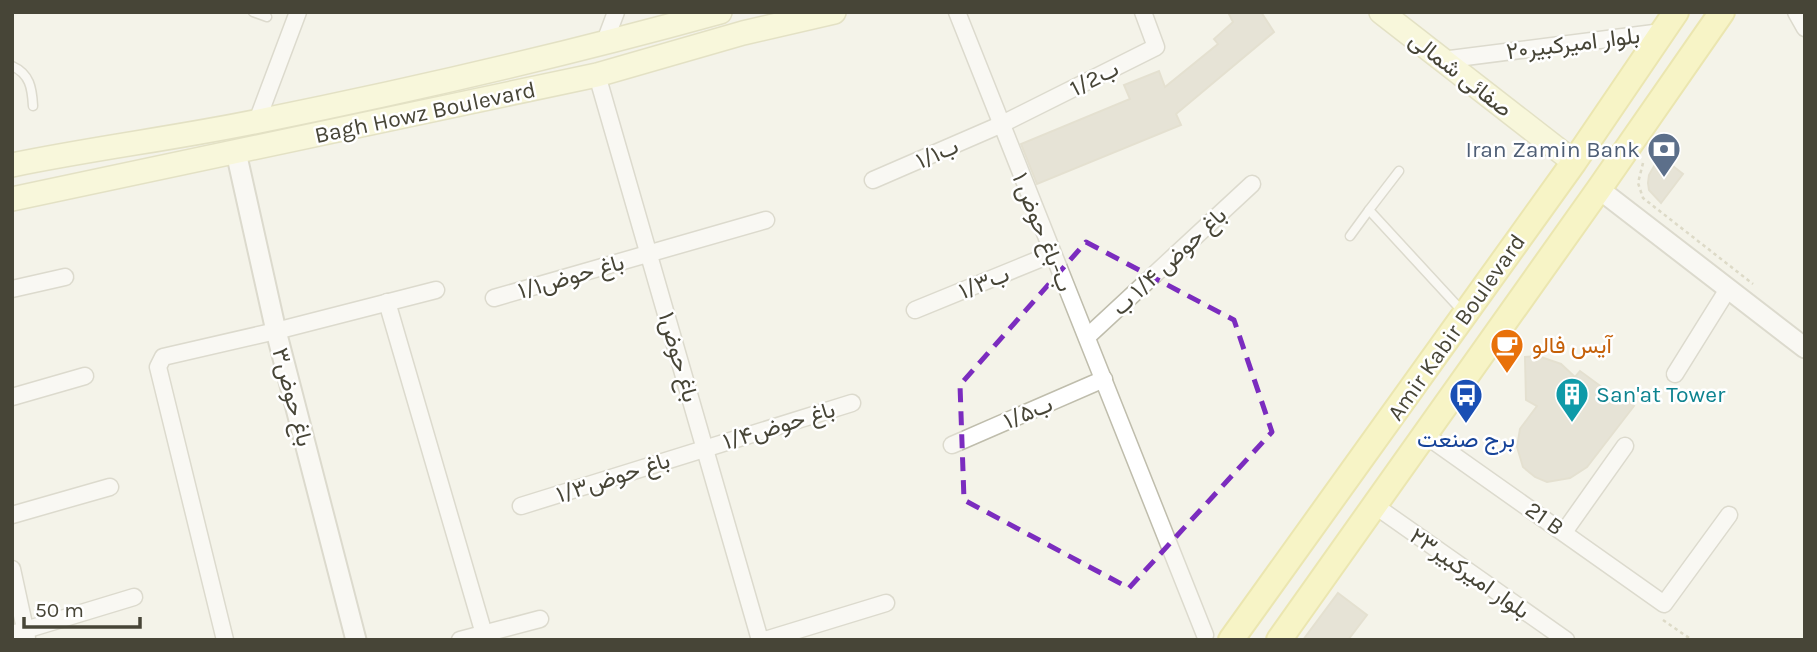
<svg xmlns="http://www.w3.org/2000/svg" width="1817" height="652" viewBox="0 0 1817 652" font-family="Karla,Vazirmatn,sans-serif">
<rect width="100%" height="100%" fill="#f4f3e9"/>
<!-- building -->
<g fill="#d5d1bf" stroke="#d0cbb2" stroke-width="2">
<path d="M 1228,12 L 1261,12 L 1274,32 L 1176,114 L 1181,125 L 1037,184 L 1021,144 L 1130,99 L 1124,85 L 1159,71 L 1165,87 L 1218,44 L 1214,39 L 1233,22 Z"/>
<path d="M 1660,156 L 1683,174 L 1661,203 L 1649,190 L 1648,183 L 1649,175 Z"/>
<path d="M 1538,356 L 1561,364 L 1575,377 L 1580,371 L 1614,396 L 1618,392 L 1634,406 L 1587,467 L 1570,478 L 1547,482 L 1535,477 L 1523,467 L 1517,447 L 1520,429 L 1537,406 L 1526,400 L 1525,357 Z"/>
<path d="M 1338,593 L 1367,615 L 1348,640 L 1303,640 Z"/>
</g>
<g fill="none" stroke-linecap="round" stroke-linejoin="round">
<defs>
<g id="service">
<path d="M 253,12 L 267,17"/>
<path d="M 12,66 C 30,74 32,88 33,106"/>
<path d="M 1399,171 L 1369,210 L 1463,312"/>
<path d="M 1350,236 L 1369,210"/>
</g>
<g id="minor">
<path d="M 957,12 L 1205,635"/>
<path d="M 1796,12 L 1805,28"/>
<path d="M 604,44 L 616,12"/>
<path d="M 1442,60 L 1662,32"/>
<path d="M 597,75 L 760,640"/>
<path d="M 257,121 L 298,12"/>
<path d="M 873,180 L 1000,125 L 1156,47 L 1143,12"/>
<path d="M 12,289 L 65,277"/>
<path d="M 494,298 L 766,220"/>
<path d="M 387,302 L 484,634"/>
<path d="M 915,310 L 1052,254"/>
<path d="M 1087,337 L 1252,184"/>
<path d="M 1675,374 L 1728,289"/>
<path d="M 12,397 L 85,376"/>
<path d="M 1425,435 L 1664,604 L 1729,515"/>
<path d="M 952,445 L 1104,379"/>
<path d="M 1374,505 L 1566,640"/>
<path d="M 521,506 L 852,403"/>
<path d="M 12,515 L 110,487"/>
<path d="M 1564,532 L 1625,446"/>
<path d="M 12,569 L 27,638"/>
<path d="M 12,634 L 134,597"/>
<path d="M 225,640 L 158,367 L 163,357 L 276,331 L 436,290"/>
<path d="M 460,640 L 540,619"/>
<path d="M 765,640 L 886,603"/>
</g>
<g id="tertiary">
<path d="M 236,152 L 276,331 L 356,640"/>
<path d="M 1599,189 L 1805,348"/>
</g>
<g id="secondary">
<path d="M 1381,12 L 1574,162"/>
<path d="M 12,165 C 94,148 177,138 259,121 C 413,90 568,54 720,12"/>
<path d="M 12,199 L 597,75 L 743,33 L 834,12"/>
</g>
<g id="primary">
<path d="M 1231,640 L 1574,162 L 1676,12"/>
<path d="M 1279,640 L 1599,189 L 1722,12"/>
</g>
</defs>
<!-- service casing -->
<use href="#service" stroke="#bfbdac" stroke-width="11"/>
<!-- minor casing -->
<use href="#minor" stroke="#bfbdac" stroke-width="19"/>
<!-- tertiary casing -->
<use href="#tertiary" stroke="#bfbdac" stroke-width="23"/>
<!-- secondary casing -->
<use href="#secondary" stroke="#cfcd98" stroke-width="26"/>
<!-- primary casing -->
<use href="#primary" stroke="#e0d76b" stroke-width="28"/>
<!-- path -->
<g stroke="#c0bc9d" stroke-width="2.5" stroke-dasharray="3.5 3.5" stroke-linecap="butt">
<path d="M 1643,163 L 1638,183 L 1643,198 L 1753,284"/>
<path d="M 1663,620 L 1692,640"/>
</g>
<!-- service -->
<use href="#service" stroke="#fff" stroke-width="8"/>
<!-- minor -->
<use href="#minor" stroke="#fff" stroke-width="16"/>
<!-- tertiary -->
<use href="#tertiary" stroke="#fff" stroke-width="19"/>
<!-- secondary -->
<use href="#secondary" stroke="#fdfcca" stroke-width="23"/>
<!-- primary -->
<use href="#primary" stroke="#faf59b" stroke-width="24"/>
</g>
<!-- marked area -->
<path d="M0 0H1817V652H0ZM 1086,242 L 1234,320 L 1272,432 L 1129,588 L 964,500 L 960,385 Z" fill="#f4f3e9" fill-opacity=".55" fill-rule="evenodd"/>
<path fill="none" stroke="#7b2cbf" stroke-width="5" stroke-dasharray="14 9" stroke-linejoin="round" d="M 1086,242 L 1234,320 L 1272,432 L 1129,588 L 964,500 L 960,385 Z"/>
<!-- icons -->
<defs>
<symbol id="bank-pin" viewBox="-11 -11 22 30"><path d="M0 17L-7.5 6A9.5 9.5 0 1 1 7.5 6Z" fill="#5c6f8a" stroke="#fff"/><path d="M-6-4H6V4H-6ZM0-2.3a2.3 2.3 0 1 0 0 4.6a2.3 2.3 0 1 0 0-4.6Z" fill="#fff"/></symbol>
<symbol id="cafe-pin" viewBox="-11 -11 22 30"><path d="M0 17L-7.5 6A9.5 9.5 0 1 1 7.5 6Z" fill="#e8710a" stroke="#fff"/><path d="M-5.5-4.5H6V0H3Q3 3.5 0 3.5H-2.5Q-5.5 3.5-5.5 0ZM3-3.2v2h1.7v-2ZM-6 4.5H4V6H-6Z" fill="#fff"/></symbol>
<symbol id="building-pin" viewBox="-11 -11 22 30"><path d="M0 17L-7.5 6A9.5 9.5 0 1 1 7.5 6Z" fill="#0f9aa8" stroke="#fff"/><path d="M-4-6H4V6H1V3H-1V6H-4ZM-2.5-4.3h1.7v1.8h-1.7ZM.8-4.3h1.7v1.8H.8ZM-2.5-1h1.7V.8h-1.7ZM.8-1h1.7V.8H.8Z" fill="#fff"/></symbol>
<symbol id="bus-pin" viewBox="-11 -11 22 30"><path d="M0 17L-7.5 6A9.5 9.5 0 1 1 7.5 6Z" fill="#1a4fb4" stroke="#fff"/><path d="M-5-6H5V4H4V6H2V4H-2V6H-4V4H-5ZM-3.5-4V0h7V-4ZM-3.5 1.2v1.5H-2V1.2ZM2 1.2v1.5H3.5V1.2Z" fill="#fff"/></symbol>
</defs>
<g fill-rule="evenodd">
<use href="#bank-pin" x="1645" y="130" width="38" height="52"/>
<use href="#cafe-pin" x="1488" y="326" width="38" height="52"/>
<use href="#building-pin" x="1553" y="375" width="38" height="52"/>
<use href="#bus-pin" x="1447" y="376" width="38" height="52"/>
</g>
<g text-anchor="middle" stroke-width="5" stroke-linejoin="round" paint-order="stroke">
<!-- street labels -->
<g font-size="23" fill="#474537" stroke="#fff">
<text transform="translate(1573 43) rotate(-7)" y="8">بلوار امیرکبیر۲۰</text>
<text transform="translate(1461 74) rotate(38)" y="8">صفائی شمالی</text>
<text transform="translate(1094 78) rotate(-27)" y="8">1/2ب</text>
<text transform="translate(425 112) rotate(-12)" y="8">Bagh Howz Boulevard</text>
<text transform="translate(937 153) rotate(-24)" y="8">ب۱/۱</text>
<text transform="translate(1043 232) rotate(68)" y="8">۱ ب-باغ حوض</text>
<text transform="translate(1169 261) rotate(-43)" y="8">باغ حوض ۱/۴ ب</text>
<text transform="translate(571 276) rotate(-16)" y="8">باغ حوض۱/۱</text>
<text transform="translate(984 282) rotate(-22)" y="8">ب۱/۳</text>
<text transform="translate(1456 327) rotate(-55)" y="8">Amir Kabir Boulevard</text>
<text transform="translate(679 357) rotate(74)" y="8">باغ حوض۱</text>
<text transform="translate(293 397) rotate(75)" y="8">باغ حوض۳</text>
<text transform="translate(1028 412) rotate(-23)" y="8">ب۱/۵</text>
<text transform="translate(779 425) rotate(-17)" y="8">باغ حوض۱/۴</text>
<text transform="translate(613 477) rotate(-18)" y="8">باغ حوض۱/۳</text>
<text transform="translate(1545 518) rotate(35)" y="8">21 B</text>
<text transform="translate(1470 573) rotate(35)" y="8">۲۳بلوار امیرکبیر</text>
</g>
<!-- service labels -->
<g font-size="23" fill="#4e5e75" stroke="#fff" text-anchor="end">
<text x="1640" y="157">Iran Zamin Bank</text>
</g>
<!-- food labels -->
<g font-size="23" fill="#c56008" stroke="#fff" text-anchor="start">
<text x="1532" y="353">آیس فالو</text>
</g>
<!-- culture labels -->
<g font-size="23" fill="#0d838f" stroke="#fff" text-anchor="start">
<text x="1596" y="402">San'at Tower</text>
</g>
<!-- transit labels -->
<g font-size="23" fill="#164399" stroke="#fff">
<text x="1466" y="447">برج صنعت</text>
</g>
</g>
<!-- border -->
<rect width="1817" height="652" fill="none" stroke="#474537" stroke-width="28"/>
<!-- scale -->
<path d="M24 617v10h116v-10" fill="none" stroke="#474537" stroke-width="3.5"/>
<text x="35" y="617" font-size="21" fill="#474537" stroke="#ffffff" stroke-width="5" paint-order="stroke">50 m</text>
</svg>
